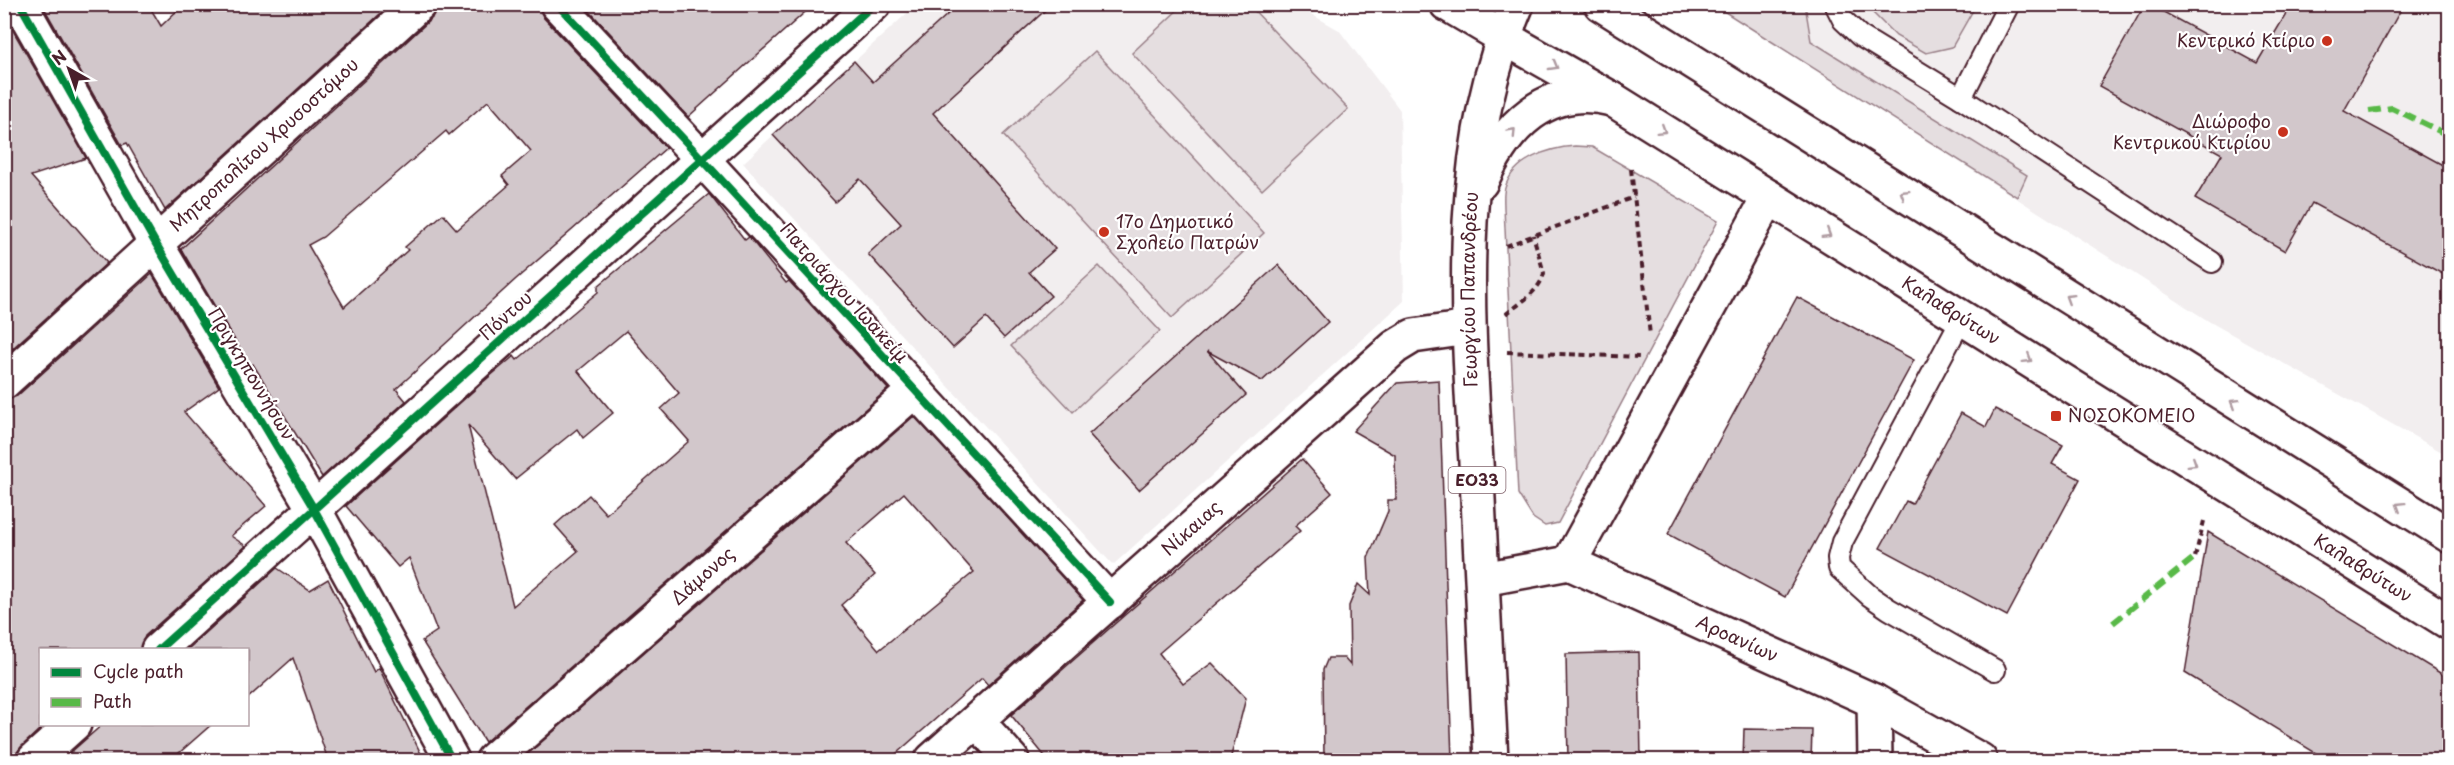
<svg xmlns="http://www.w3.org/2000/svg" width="2454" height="765" viewBox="0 0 2454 765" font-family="'Playpen Sans',sans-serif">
<rect width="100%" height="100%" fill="#fff"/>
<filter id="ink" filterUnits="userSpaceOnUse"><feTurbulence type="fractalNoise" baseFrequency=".0167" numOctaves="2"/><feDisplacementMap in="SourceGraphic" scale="12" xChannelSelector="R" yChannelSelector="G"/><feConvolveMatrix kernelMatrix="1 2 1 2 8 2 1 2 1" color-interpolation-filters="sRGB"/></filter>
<g filter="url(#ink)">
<!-- built -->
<g fill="#f2eeef">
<path d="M 916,5 L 1295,5 L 1339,30 L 1400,110 L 1404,301 L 1113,565 L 743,163 Z"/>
<path d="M 1714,5 L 2449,5 L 2449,456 L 2210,322 Z"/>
</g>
<!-- green -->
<g fill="#e5dee0" stroke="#987e86" stroke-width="1.5">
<path d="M 1183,5 L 1249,5 L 1348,109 L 1262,190 L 1132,53 Z"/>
<path d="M 1714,5 L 1805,5 L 1811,41 L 2027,175 L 2017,197 Z"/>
<path d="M 1865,5 L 1976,5 L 1952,47 L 1926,53 L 1896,36 Z"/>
<path d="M 1095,51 L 1264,233 L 1172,318 L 1003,135 Z"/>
<path d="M 1575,146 L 1592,147 L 1718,221 L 1558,523 L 1545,526 L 1533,518 L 1518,494 L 1504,208 C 1504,202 1503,194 1505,188 C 1513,159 1549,148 1575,146 Z"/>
<path d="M 1099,266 L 1160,331 L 1073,412 L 1011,346 Z"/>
</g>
<!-- building -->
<g fill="#d2c7cb" stroke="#4a1f2b" stroke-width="1.5" fill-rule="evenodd">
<path d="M 42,4 L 148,4 L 161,26 L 184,4 L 391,4 L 165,210 L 127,143 L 122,145 Z"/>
<path d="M 437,4 L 539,4 L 543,17 L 666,148 L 515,280 L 396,389 L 406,401 L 322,477 L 253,364 L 250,366 L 181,249 L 432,18 ZM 488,101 L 531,151 L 502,176 L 509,185 L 457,230 L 443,214 L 405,247 L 408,250 L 344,307 L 308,245 L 323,237 L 446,131 L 449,135 Z"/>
<path d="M 583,4 L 814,4 L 688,117 Z"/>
<path d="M 959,4 L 1052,4 L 933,113 L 1055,249 L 1029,272 L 1051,296 L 1004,338 L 986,318 L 953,348 L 868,254 L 901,224 L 860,179 L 835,202 L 773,135 L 854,61 L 873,82 Z"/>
<path d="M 2145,4 L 2149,4 L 2257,63 L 2292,4 L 2404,4 L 2344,111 L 2450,169 L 2450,278 L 2312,203 L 2285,251 L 2195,199 L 2222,154 L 2099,86 Z"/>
<path d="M 4,15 L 86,158 L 31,176 L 107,263 L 4,356 Z"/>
<path d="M 709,194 L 745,240 L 749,237 L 786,283 L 789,281 L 888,389 L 485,742 L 422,641 L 437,631 L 409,558 L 398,567 L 346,506 L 482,383 L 514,356 L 517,360 L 598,292 L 598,286 ZM 626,331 L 679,393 L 661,409 L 689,441 L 606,514 L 589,495 L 555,525 L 578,551 L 513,606 L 468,425 L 515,479 L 577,429 L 583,438 L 613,413 L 578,371 Z"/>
<path d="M 1278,265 L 1328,322 L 1262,381 L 1207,351 L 1246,395 L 1139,490 L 1089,434 Z"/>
<path d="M 152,274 L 219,387 L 184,412 L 266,506 L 231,536 L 246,546 L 145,636 L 140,650 L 40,650 L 40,729 L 21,747 L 16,754 L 16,760 L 4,760 L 4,400 L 17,396 Z"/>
<path d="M 1797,297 L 1914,360 L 1785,597 L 1668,534 Z"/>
<path d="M 1439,380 L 1452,760 L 1324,760 L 1323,670 L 1328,658 L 1344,658 L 1350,665 L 1349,606 L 1358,584 L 1370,595 L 1368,558 L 1388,511 L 1388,500 L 1396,500 L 1395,455 L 1353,431 L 1397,383 Z"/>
<path d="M 1995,409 L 2063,445 L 2052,464 L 2080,479 L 2007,616 L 1880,548 L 1906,501 L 1912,504 L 1961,413 L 1986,427 Z"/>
<path d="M 914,416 L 1083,600 L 988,685 L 982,678 L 889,760 L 521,760 ZM 904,493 L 974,572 L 879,650 L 841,605 L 875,575 L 846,543 Z"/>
<path d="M 1302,459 L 1332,493 L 1295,526 L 1300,531 L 1159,653 L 1183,684 L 1212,663 L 1246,698 L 1230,760 L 1048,760 L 1011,715 Z"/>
<path d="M 2208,532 L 2450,679 L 2450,760 L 2327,760 L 2185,673 Z"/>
<path d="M 277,568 L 310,590 L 328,579 L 374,672 L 379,668 L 424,760 L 328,760 L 293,658 L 248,698 L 248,650 L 187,650 Z"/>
<path d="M 1639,652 L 1641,760 L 1568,760 L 1566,654 Z"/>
<path d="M 103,724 L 212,724 L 171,760 L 62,760 Z"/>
<path d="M 1744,729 L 1812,730 L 1811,760 L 1743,760 Z"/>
</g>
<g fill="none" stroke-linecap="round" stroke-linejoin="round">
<defs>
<g id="lane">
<path d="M 1835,4 L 1843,20 L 1860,36 L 1961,98 L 2212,262"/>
<path d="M 1961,98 L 2009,4"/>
<path d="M 1962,318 L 1842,542 L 1838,558 L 1839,568 L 1870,596 L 1889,609 L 1995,670"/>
</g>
<g id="street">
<path d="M 20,4 L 156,244 L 314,509 L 452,760"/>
<path d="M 557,4 L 702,159 L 1110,602"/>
<path id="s1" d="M 4,382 L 419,4"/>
<path d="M 1569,563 L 1769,197"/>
<path id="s2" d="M 1483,579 L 1569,563 L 1874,701 L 1980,760"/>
<path d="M 1874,701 L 1875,760"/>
<path d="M 977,721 L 1012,760"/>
<path id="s3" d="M 493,760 L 914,391"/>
<path id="s4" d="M 932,760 L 1395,347 L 1413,336 L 1468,328"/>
</g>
<g id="secondary">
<path d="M 1601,4 L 2450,536"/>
<path id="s5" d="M 1503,37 L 1612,99 L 2450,623"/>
<path d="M 158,650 L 874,4"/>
<path d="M 34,760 L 74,724"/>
</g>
<g id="primary">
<path d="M 1447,4 L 1503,37"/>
<path d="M 1481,182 C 1505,127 1547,82 1612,99"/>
<path id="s6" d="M 1491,760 C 1487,667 1482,573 1477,479 C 1468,323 1452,152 1517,4"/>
</g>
</defs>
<!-- lane casing -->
<use href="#lane" stroke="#4a1f2b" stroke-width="24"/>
<!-- street casing -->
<use href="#street" stroke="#4a1f2b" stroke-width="38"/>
<!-- secondary casing -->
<use href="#secondary" stroke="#4a1f2b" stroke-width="38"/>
<!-- primary casing -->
<use href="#primary" stroke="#4a1f2b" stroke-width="38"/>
<!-- path -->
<g stroke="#4a1f2b" stroke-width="4" stroke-dasharray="6 4.5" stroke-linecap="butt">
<path d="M 1631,169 L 1650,335"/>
<path d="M 1506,246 L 1634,197"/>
<path d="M 1506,314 C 1520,303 1540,291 1544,273 L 1533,235"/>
<path d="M 1507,352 L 1641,357"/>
<path d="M 2195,557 L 2204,521"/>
</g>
<!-- lane -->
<use href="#lane" stroke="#fff" stroke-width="20"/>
<!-- street -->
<use href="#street" stroke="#fff" stroke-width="33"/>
<!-- secondary -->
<use href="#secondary" stroke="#fff" stroke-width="33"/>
<!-- primary -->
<use href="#primary" stroke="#fff" stroke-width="33"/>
<!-- quiet -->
<g stroke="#58b947" stroke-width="6" stroke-dasharray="12 6" stroke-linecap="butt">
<path d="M 2369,111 L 2392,108 L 2450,136"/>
<path d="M 2113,623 L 2195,557"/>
</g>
<defs>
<g id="cycleway">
<path d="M 20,4 L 156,244 L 314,509 L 452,760"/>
<path d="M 557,4 L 702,159 L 1110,602"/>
<path d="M 158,650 L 874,4"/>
</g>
</defs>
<!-- cycleway casing -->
<use href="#cycleway" stroke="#fff" stroke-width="11"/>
<!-- cycleway -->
<use href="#cycleway" stroke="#00873e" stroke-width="8"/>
</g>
<!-- one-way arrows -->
<defs><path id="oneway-chevron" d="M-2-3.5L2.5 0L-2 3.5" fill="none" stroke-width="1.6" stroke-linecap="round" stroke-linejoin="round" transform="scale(1.5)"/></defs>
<g stroke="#ae9aa0">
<use href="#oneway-chevron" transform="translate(1554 66) rotate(30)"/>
<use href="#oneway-chevron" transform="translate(1662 130) rotate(32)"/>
<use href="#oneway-chevron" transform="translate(1512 132) rotate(-47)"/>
<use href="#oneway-chevron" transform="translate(1904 194) rotate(-148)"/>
<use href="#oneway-chevron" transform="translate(1827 234) rotate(32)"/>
<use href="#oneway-chevron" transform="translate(2069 298) rotate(-148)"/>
<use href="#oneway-chevron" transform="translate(2028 359) rotate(32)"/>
<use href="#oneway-chevron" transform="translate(2234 403) rotate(-148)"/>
<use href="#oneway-chevron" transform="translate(2193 463) rotate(32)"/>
<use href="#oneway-chevron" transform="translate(2400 506) rotate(-148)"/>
</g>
</g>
<!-- markers -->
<g fill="#c8321e" stroke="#fff" stroke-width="2">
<circle cx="2327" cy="41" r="6"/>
<circle cx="2283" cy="132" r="6"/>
<circle cx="1104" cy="232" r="6"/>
<rect x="2050" y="410" width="12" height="12" rx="3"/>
</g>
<g text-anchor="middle" stroke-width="4.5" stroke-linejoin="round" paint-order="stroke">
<!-- shield labels -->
<rect fill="#fff" stroke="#80626b" stroke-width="1.5" x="1448.5" y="467" width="57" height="26" rx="4.5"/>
<g font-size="16" font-weight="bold" fill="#4a1f2b">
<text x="1477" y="486">ΕΟ33</text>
</g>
<!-- poi labels -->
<g font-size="18" fill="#4a1f2b" stroke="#fff" text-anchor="end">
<text x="2315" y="47">Κεντρικό Κτίριο</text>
<text x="2271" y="128">Διώροφο<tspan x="2271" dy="21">Κεντρικού Κτιρίου</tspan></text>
<text x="1116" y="228" text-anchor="start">17ο Δημοτικό<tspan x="1116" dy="21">Σχολείο Πατρών</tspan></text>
<text x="2068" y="422" text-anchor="start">ΝΟΣΟΚΟΜΕΙΟ</text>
</g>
<!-- street labels -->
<g font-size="18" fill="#4a1f2b" stroke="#fff">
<text dy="6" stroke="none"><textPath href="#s1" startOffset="352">Μητροπολίτου Χρυσοστόμου</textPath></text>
<text dy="6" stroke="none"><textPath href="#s6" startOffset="471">Γεωργίου Παπανδρέου</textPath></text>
<text transform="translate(844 293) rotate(48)" y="6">Πατριάρχου Ιωακείμ</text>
<text dy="6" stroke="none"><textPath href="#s5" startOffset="525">Καλαβρύτων</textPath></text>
<text transform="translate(506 316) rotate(-42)" y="6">Πόντου</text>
<text transform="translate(251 374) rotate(59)" y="6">Πριγκηποννήσων</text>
<text dy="6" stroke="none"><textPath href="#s4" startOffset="348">Νίκαιας</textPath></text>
<text dy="6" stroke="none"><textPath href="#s5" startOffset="1011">Καλαβρύτων</textPath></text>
<text dy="6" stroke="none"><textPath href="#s3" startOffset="279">Δάμονος</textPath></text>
<text dy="6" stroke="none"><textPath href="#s2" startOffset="272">Αροανίων</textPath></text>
</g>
</g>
<!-- margin -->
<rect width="2454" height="765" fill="none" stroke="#fff" stroke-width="24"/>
<rect x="12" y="12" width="2430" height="741" fill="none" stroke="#4a1f2b" stroke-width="2" filter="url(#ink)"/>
<!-- legend -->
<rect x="39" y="648" width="210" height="78" fill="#ffffff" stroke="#b7a5aa" stroke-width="1.5"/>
<rect x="51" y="668" width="30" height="9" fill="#00873e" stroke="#b7a5aa" stroke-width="1.5"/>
<text x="93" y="678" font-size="18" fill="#4a1f2b">Cycle path</text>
<rect x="51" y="698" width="30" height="9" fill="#58b947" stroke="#b7a5aa" stroke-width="1.5"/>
<text x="93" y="708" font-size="18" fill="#4a1f2b">Path</text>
<!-- north arrow -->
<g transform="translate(69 69) rotate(320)" stroke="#ffffff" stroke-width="4.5" paint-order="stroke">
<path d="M0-4.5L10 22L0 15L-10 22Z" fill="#4a1f2b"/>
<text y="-9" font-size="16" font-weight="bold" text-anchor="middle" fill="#4a1f2b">N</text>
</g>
</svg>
